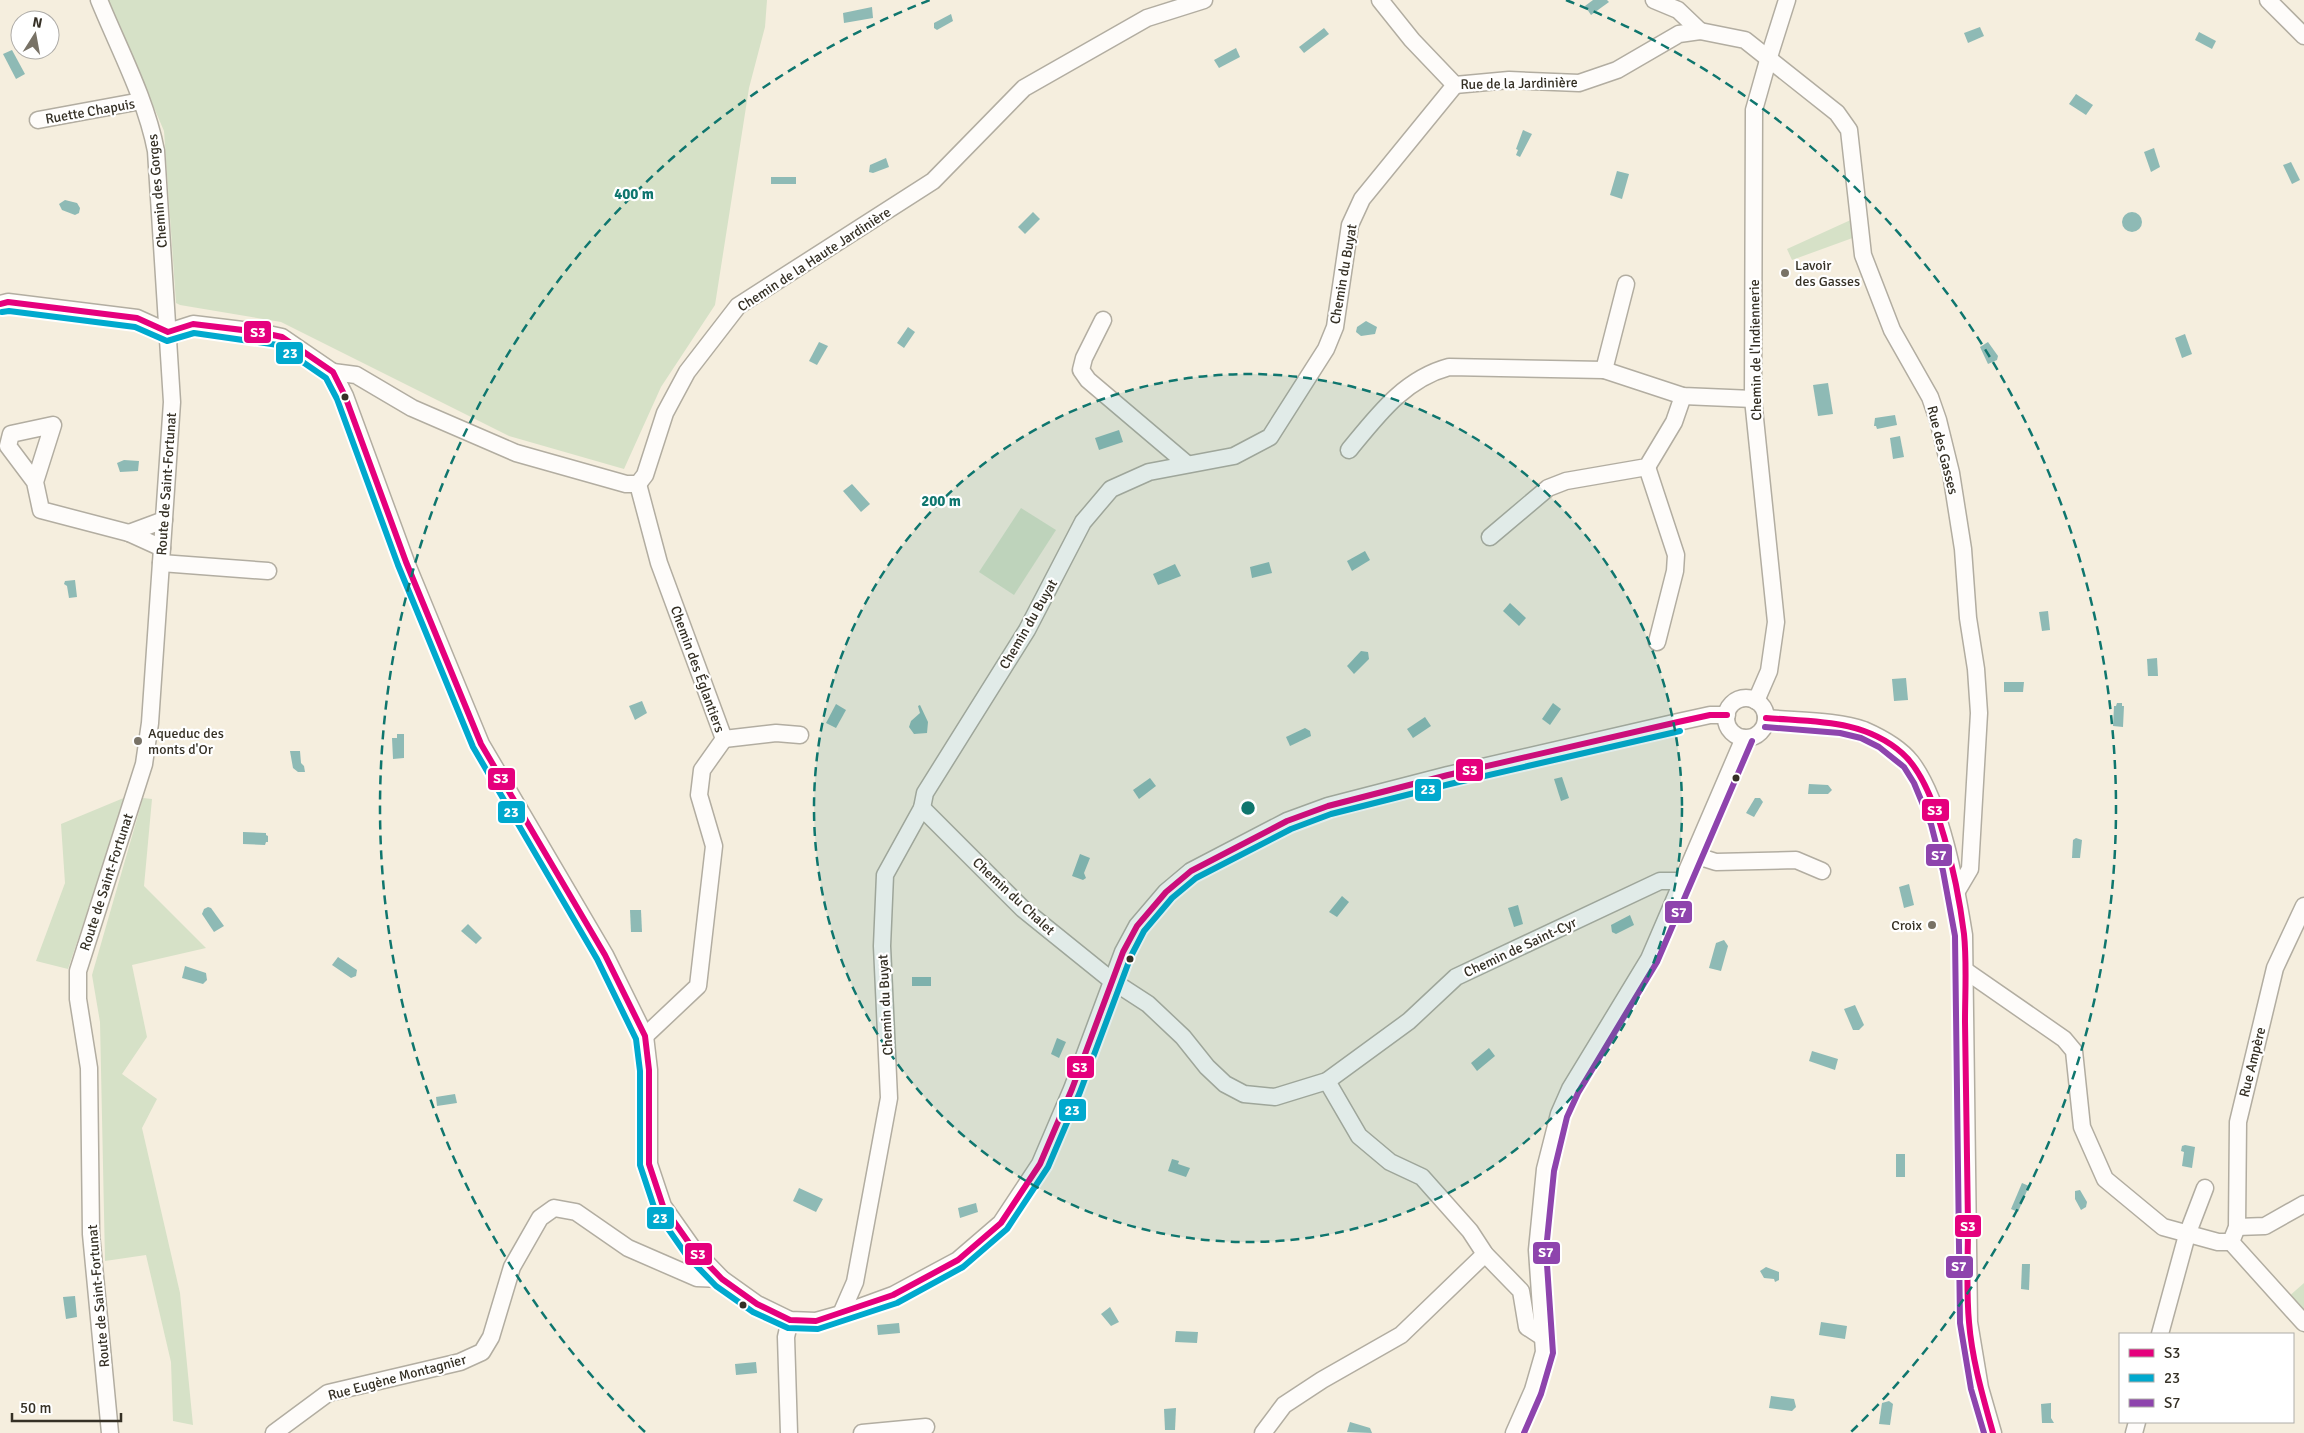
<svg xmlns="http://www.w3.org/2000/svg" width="2304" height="1433" viewBox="0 0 2304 1433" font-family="Signika,sans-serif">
<rect width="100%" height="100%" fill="#f5eede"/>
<!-- green -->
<g fill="#d6e1c7">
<path d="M 108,0 L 767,0 L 765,27 L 749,88 L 715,305 L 661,387 L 624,469 L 509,436 L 281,322 L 180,305 L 176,303 L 164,131 Z"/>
<path d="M 1855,218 L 1858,236 L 1792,260 L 1787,249 Z"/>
<path d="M 1021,508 L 1056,530 L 1014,595 L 979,572 Z"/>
<path d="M 126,797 L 68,969 L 36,961 L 65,883 L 61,824 Z"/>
<path d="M 143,798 L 152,799 L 144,886 L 206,948 L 132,965 L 147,1037 L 122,1074 L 157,1099 L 142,1128 L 180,1293 L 193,1425 L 173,1421 L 171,1362 L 146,1255 L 105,1261 L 100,1022 L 92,975 Z"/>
<path d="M 2304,1283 L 2304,1319 L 2287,1298 Z"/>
</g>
<!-- water -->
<g fill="#8ebab5">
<path d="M 1593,0 L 1607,0 L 1609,2 L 1591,15 L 1585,6 Z"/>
<path d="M 872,7 L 873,18 L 844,23 L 843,13 Z"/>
<path d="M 951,14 L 953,21 L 937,30 L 934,28 L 934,23 Z"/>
<path d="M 1980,27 L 1984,36 L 1968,43 L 1964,33 Z"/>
<path d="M 1324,28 L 1329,34 L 1304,53 L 1299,47 Z"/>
<path d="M 2199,32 L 2216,41 L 2212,49 L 2195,40 Z"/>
<path d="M 1236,48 L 1240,57 L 1219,68 L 1214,60 Z"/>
<path d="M 12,50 L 25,74 L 16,79 L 3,54 Z"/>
<path d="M 2076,94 L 2093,105 L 2086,115 L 2069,104 Z"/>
<path d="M 1523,130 L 1532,134 L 1520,157 L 1516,155 L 1518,150 L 1516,149 Z"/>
<path d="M 2154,148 L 2160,167 L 2151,172 L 2144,152 Z"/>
<path d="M 886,158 L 889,167 L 873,173 L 869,172 L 870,165 Z"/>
<path d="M 2291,162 L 2300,180 L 2292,184 L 2283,165 Z"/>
<path d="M 1617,171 L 1629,174 L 1622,199 L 1610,195 Z"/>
<rect x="771" y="177" width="25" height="7"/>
<path d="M 65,200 L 77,203 L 80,208 L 79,213 L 75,215 L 62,210 L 59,204 Z"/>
<path d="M 1033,212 L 1040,219 L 1025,234 L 1018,227 Z"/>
<circle cx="2132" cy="222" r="10"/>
<path d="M 1366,321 L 1377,327 L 1375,334 L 1361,336 L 1356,332 L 1357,327 Z"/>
<path d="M 908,327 L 915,332 L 904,348 L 897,343 Z"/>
<path d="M 2185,334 L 2192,354 L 2182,358 L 2175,338 Z"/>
<path d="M 819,342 L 828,346 L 817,365 L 809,361 Z"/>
<path d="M 1988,342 L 1998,356 L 1997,360 L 1988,364 L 1980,347 Z"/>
<path d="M 1828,383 L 1833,414 L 1818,416 L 1813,385 Z"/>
<path d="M 1895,415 L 1897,425 L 1877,429 L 1876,426 L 1874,426 L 1875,418 Z"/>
<path d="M 1119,430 L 1123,442 L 1099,450 L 1095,438 Z"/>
<path d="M 1900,436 L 1904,457 L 1893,459 L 1890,438 Z"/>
<path d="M 124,460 L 139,461 L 138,471 L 120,472 L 117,463 Z"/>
<path d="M 852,484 L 870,504 L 861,512 L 843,491 Z"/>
<path d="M 1365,551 L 1370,560 L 1352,571 L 1347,561 Z"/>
<path d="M 1269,562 L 1272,573 L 1252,578 L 1250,567 Z"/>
<path d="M 1175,564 L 1181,576 L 1158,585 L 1153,574 Z"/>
<path d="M 75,580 L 77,597 L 69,598 L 67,586 L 64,584 L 65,581 Z"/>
<path d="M 1510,603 L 1526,618 L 1519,626 L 1503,611 Z"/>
<path d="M 2048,611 L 2050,630 L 2042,631 L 2039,612 Z"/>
<path d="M 1361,651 L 1368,652 L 1369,659 L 1354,674 L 1347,666 Z"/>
<path d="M 2157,658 L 2158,676 L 2148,676 L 2147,659 Z"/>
<path d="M 1906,678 L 1908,700 L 1894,701 L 1892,679 Z"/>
<path d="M 2004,682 L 2024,682 L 2023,692 L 2004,692 Z"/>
<path d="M 642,701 L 647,713 L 635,720 L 629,706 Z"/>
<path d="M 1553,703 L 1561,709 L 1550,725 L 1542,719 Z"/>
<path d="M 2117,703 L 2122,703 L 2122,706 L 2124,706 L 2123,727 L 2113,726 L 2114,706 L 2116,706 Z"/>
<path d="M 836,704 L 846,710 L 836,728 L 826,723 Z"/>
<path d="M 920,705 L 928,722 L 927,733 L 914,734 L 909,727 L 911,721 L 920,713 L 918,706 Z"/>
<path d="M 1425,717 L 1431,726 L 1413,738 L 1407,729 Z"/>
<path d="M 1305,728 L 1310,731 L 1311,736 L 1290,746 L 1286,737 Z"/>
<path d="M 397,734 L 404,734 L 404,758 L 393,759 L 392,738 L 397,738 Z"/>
<path d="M 290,751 L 300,751 L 301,763 L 304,766 L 305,772 L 298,772 L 293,768 Z"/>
<path d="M 1562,777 L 1569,798 L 1561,801 L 1554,779 Z"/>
<path d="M 1150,778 L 1156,786 L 1139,799 L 1133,790 Z"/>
<path d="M 1809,784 L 1828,785 L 1832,790 L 1828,794 L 1808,794 Z"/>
<path d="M 1755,798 L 1760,798 L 1763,802 L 1754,817 L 1746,813 Z"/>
<path d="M 243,832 L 266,833 L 266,835 L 268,836 L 268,842 L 266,842 L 265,845 L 243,844 Z"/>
<path d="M 2076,838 L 2082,840 L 2080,858 L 2072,858 L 2073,840 Z"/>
<path d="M 1080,854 L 1090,858 L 1084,873 L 1086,878 L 1083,880 L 1072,876 Z"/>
<path d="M 1909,884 L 1914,905 L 1904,908 L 1899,887 Z"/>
<path d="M 1342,896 L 1349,902 L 1337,917 L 1329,912 Z"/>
<path d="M 1518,905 L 1523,924 L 1514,927 L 1508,908 Z"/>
<path d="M 208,907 L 211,908 L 224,926 L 214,932 L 202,914 L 204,909 Z"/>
<path d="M 630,910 L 641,910 L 642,932 L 631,932 Z"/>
<path d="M 1630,915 L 1634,925 L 1616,934 L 1612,932 L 1611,925 Z"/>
<path d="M 468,924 L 482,938 L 476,944 L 461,931 Z"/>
<path d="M 1724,940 L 1728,946 L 1721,971 L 1709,968 L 1716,943 Z"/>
<path d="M 338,957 L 357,970 L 356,976 L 351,978 L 332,965 Z"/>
<path d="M 185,966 L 206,973 L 207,980 L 203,984 L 182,978 Z"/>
<rect x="912" y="977" width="19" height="9"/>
<path d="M 1855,1005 L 1864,1025 L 1859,1030 L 1853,1030 L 1844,1009 Z"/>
<path d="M 1057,1038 L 1066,1042 L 1059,1058 L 1051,1054 Z"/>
<path d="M 1489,1048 L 1495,1056 L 1477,1071 L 1471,1063 Z"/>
<path d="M 1812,1051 L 1838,1059 L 1835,1070 L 1809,1061 Z"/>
<path d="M 455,1094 L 457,1103 L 437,1106 L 436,1097 Z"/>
<path d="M 2185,1145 L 2195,1147 L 2192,1168 L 2182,1166 L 2184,1152 L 2181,1151 L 2182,1146 Z"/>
<rect x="1896" y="1154" width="9" height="23"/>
<path d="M 1172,1159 L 1179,1161 L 1178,1164 L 1190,1168 L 1186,1177 L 1168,1171 Z"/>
<path d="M 2022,1183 L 2029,1186 L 2018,1212 L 2011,1209 Z"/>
<path d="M 799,1188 L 823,1199 L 816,1212 L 793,1201 Z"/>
<path d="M 2080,1190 L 2087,1202 L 2086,1207 L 2081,1210 L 2075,1199 L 2075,1191 Z"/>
<path d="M 976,1203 L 978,1212 L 960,1218 L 958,1208 Z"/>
<path d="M 2022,1264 L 2030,1264 L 2029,1290 L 2021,1289 Z"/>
<path d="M 1766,1267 L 1779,1272 L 1779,1280 L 1775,1282 L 1774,1279 L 1764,1278 L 1760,1271 Z"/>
<path d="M 75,1296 L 77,1317 L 66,1319 L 63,1297 Z"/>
<path d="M 1110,1307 L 1119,1322 L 1111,1326 L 1101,1314 Z"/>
<path d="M 1821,1322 L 1847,1326 L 1845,1339 L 1819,1335 Z"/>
<path d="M 899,1323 L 900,1333 L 878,1335 L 877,1325 Z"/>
<path d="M 1176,1331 L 1198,1332 L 1197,1343 L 1175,1342 Z"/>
<path d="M 756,1362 L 757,1373 L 736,1375 L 735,1364 Z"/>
<path d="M 1771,1396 L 1794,1399 L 1796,1407 L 1792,1411 L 1769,1408 Z"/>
<path d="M 1889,1401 L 1893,1404 L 1890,1425 L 1879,1424 L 1882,1403 Z"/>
<path d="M 2051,1403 L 2051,1418 L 2054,1423 L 2042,1423 L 2041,1404 Z"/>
<path d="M 1176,1408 L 1175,1430 L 1165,1430 L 1164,1409 Z"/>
<path d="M 1350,1422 L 1370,1428 L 1372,1433 L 1347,1432 Z"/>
</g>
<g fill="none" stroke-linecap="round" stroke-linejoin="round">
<defs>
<g id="minor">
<path d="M 99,0 C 119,49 146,99 156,151 L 172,402 L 150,723 L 144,764 L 78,971 L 78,999 L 89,1068 L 91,1234 L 110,1433"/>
<path d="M 1380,0 L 1412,40 L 1455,85 L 1509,80 L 1579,83 L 1617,70 L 1679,34 L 1700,31 L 1745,40 L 1837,113 L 1849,130 L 1863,255 L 1892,330 L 1930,397 L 1938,420 L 1951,473 L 1963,549 L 1968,618 L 1976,669 L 1979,713 L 1970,869 L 1957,891"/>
<path d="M 1654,0 L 1678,10 L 1700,31"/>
<path d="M 2268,0 L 2304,36"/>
<path d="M 38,120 L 141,101"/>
<path d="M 0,304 L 8,302 L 137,318 L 168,332 L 193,324 L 259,332 L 282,337 L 333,372 L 345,396 L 406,562 L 481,744 L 605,955 L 645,1036 L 649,1070 L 649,1164 L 663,1206 L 694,1250 L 722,1279 L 757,1304 L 790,1320 L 816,1321 L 841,1314 L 893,1295 L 958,1260 L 1001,1223 L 1040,1164 L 1072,1089 L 1123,952 L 1137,926 L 1166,892 L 1191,871 L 1287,821 L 1328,806 L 1448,775 L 1678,722 L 1710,715 L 1727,715"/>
<path d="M 1103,320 L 1084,358 L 1081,370 L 1088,380 L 1187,464"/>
<path d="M 1604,370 L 1626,284"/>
<path d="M 333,372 L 356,375 L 412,408 L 516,453 L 626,484 L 638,484 L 645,475 L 665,413 L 687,372 L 738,306 L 933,181 L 1024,88 L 1147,18 L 1204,0"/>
<path d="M 1349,450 C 1377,416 1404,379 1449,367 L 1604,370 L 1683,396 L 1753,399"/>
<path d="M 1647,467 L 1676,555 L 1675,571 L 1657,642"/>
<path d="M 35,482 L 8,446 L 11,434 L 53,425 L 35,482 L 41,510 L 129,533 L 162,548"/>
<path d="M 638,484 L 659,563 L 724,739 L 702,770 L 699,795 L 714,846 L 698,986 L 645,1036"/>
<path d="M 129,533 L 164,520"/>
<path d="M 1490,537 L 1548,488 L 1566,481 L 1647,467 L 1674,422 L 1683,396"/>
<path d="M 161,563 L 268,571"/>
<circle cx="1746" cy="718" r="20"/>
<path d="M 1756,701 L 1769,671 L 1776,622 L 1753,399 L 1754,110 L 1769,57 L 1787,0"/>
<path d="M 1766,718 C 1794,721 1838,720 1864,730 C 1880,737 1900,748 1911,762 C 1941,801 1956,886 1964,935 L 1969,1322 L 1980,1388 L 1993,1433"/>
<path d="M 724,739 L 776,733 L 800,735"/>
<path d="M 922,808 L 1023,909 L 1111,980 L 1148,1004 L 1183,1037 L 1207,1067 L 1225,1084 L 1244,1094 L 1275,1097 L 1327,1081 L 1409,1021 L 1456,977 L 1660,881 L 1682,881"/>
<path d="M 1694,855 L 1716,862 L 1796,860 L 1822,871"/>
<path d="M 1966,971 L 2064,1039 L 2074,1051 L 2082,1127 L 2105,1179 L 2163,1227 L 2218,1242 L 2231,1242"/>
<path d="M 1327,1081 L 1359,1136 L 1390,1162 L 1422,1177 L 1470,1231 L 1485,1254 L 1521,1291 L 1527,1327 L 1544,1338"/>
<path d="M 2237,1227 L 2265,1226 L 2304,1204"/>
<path d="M 2231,1242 L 2237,1227 L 2238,1122 L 2275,968 L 2304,906"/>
<path d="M 2231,1242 L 2304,1323"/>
<path d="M 841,1314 L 855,1282 L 889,1098 L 882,946 L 885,875 L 922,808 L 925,793 L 1027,630 L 1083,522 L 1111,489 L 1149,472 L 1234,456 L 1270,437 L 1326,349 L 1335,327 L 1350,225 L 1362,199 L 1455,85"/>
<path d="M 2160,1334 L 2187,1235 L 2205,1188"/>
<path d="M 274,1433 L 328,1393 L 460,1362 L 482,1352 L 491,1337 L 512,1267 L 540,1218 L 554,1208 L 576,1212 L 628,1248 L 697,1278 L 722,1279"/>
<path d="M 789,1433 L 786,1337 L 790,1320"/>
<path d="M 862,1433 L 926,1427"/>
<path d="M 1263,1433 L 1284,1405 L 1322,1380 L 1401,1335 L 1485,1254"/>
<path d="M 1514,1433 L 1533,1390 L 1544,1352 L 1537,1250 L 1545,1169 L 1559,1114 L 1570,1089 L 1649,959 L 1744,738"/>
<path d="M 2134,1433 L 2137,1422"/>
</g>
</defs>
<!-- minor casing -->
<use href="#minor" stroke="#b2ada1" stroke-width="19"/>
<!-- minor -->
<use href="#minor" stroke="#fefcfa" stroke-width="16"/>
<defs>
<g id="bus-1">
<path d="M 0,304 L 8,302 L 137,318 L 168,332 L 193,324 L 259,332 L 282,337 L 333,372 L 345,396 L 406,562 L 481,744 L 605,955 L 645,1036 L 649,1070 L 649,1164 L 663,1206 L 694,1250 L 722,1279 L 757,1304 L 790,1320 L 816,1321 L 893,1295 L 958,1260 L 1001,1223 L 1040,1164 L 1072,1089 L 1123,952 L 1137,926 L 1166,892 L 1191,871 L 1287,821 L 1328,806 L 1448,775 L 1678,722 L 1710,715 L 1727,715"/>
<path d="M 1766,718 C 1814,722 1863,719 1902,753 C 1938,784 1958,886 1964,934 C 1967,963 1965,993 1965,1022 C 1966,1090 1967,1157 1968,1225 C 1968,1257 1966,1290 1969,1322 C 1972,1360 1983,1397 1993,1433"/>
</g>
<path id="bus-2" d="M 2,312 L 9,311 L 135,327 L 167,341 L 194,333 L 278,345 L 326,378 L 337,399 L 398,565 L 473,747 L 597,959 L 636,1039 L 640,1071 L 640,1165 L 655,1210 L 687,1256 L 716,1286 L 753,1312 L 788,1328 L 818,1329 L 897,1303 L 963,1267 L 1007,1229 L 1048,1167 L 1080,1092 L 1131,956 L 1144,931 L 1172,898 L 1196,878 L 1291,829 L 1331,814 L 1450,784 L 1680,731"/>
<g id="bus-3">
<path d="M 1765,727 L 1840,733 L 1861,738 L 1879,747 L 1904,767 L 1914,783 L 1931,824 L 1943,871 L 1955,936 L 1960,1323 L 1971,1389 L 1984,1433"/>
<path d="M 1524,1433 L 1541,1394 L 1553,1353 L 1546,1250 L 1554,1171 L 1567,1117 L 1578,1093 L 1657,962 L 1752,741"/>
</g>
</defs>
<!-- bus-1 casing -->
<use href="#bus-1" stroke="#fff" stroke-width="10"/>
<!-- bus-2 casing -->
<use href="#bus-2" stroke="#fff" stroke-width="10"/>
<!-- bus-3 casing -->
<use href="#bus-3" stroke="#fff" stroke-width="10"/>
<!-- bus-1 -->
<use href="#bus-1" stroke="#e5007d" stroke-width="6"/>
<!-- bus-2 -->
<use href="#bus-2" stroke="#00a9ce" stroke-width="6"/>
<!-- bus-3 -->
<use href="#bus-3" stroke="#8e44ad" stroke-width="6"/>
</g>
<!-- distance rings -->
<circle cx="1248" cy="808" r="434" fill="#0f766e" fill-opacity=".12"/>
<g fill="none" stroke="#0f766e" stroke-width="2.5" stroke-dasharray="9 6">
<circle cx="1248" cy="808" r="434"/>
<path d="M645 1432A868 868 0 0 1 930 0M1566 0A868 868 0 0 1 1851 1432"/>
</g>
<!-- markers -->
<g fill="#787266" stroke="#fff" stroke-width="2">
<circle cx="1785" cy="273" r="5"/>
<circle cx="138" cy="741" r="5"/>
<circle cx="1932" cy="925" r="5"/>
</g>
<g fill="#353025" stroke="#fff" stroke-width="2">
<circle cx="345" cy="397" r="4.5"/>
<circle cx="1736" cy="778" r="4.5"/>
<circle cx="1130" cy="959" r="4.5"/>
<circle cx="743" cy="1305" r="4.5"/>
</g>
<g text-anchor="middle" stroke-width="4.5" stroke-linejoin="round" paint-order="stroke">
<!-- street labels -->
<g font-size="14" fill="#353025" stroke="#fff">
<text transform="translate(1519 83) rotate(-1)" y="5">Rue de la Jardinière</text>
<text transform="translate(90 111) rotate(-10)" y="5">Ruette Chapuis</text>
<text transform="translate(157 191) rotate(-95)" y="5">Chemin des Gorges</text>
<text transform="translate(814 259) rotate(-33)" y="5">Chemin de la Haute Jardinière</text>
<text transform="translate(1343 274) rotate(-80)" y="5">Chemin du Buyat</text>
<text transform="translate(1755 350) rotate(-91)" y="5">Chemin de l'Indiennerie</text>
<text transform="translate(1943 450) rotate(76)" y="5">Rue des Gasses</text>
<text transform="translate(166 484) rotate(-86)" y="5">Route de Saint-Fortunat</text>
<text transform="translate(1028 624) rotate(-60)" y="5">Chemin du Buyat</text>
<text transform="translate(698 669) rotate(70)" y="5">Chemin des Églantiers</text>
<text transform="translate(106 882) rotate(-72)" y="5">Route de Saint-Fortunat</text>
<text transform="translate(1014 896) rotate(43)" y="5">Chemin du Chalet</text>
<text transform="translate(1520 947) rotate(-25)" y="5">Chemin de Saint-Cyr</text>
<text transform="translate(885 1005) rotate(-93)" y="5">Chemin du Buyat</text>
<text transform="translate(2252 1062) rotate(-76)" y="5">Rue Ampère</text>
<text transform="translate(98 1296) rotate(-95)" y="5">Route de Saint-Fortunat</text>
<text transform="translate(397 1377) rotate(-15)" y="5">Rue Eugène Montagnier</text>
</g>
<!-- poi labels -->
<g font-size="14" fill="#353025" stroke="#fff" text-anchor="start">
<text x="1795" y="270">Lavoir<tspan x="1795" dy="16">des Gasses</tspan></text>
<text x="148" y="738">Aqueduc des<tspan x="148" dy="16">monts d'Or</tspan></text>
<text x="1922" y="930" text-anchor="end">Croix</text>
</g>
</g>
<circle cx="1248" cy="808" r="8" fill="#0f766e" stroke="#fff" stroke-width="2.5"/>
<g font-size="15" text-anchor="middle" font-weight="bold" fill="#0f766e" stroke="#fff" stroke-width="4.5" stroke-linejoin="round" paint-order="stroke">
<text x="634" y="199">400 m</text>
<text x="941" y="506">200 m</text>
</g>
<g stroke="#fff" stroke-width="2">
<rect x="243" y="320" width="29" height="24" rx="5" fill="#e5007d"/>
<rect x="275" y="341" width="29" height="24" rx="5" fill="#00a9ce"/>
<rect x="1455" y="758" width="29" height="24" rx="5" fill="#e5007d"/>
<rect x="487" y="767" width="29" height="24" rx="5" fill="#e5007d"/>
<rect x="1414" y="778" width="28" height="24" rx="5" fill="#00a9ce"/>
<rect x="1921" y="798" width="29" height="24" rx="5" fill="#e5007d"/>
<rect x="497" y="800" width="29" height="24" rx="5" fill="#00a9ce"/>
<rect x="1925" y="843" width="28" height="24" rx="5" fill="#8e44ad"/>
<rect x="1664" y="900" width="29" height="24" rx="5" fill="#8e44ad"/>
<rect x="1066" y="1055" width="29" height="24" rx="5" fill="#e5007d"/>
<rect x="1058" y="1098" width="29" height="24" rx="5" fill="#00a9ce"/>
<rect x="646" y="1206" width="29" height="24" rx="5" fill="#00a9ce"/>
<rect x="1954" y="1214" width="28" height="24" rx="5" fill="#e5007d"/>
<rect x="1532" y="1241" width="29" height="24" rx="5" fill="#8e44ad"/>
<rect x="684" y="1242" width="29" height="24" rx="5" fill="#e5007d"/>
<rect x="1945" y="1255" width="29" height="24" rx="5" fill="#8e44ad"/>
</g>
<g font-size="14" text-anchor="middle" font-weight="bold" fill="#fff">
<text x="258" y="337">S3</text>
<text x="290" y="358">23</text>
<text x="1470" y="775">S3</text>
<text x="501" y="783">S3</text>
<text x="1428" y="794">23</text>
<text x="1935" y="815">S3</text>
<text x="511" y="817">23</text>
<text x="1939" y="860">S7</text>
<text x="1679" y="917">S7</text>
<text x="1080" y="1072">S3</text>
<text x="1072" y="1115">23</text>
<text x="660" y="1223">23</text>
<text x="1968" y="1231">S3</text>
<text x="1546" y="1257">S7</text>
<text x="698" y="1259">S3</text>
<text x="1959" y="1271">S7</text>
</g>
<!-- legend -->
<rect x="2119" y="1333" width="175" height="90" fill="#ffffff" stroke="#aeaca8"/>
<rect x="2129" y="1349" width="25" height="8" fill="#e5007d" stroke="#aeaca8"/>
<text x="2164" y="1358" font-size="15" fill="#353025">S3</text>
<rect x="2129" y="1374" width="25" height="8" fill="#00a9ce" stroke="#aeaca8"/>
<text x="2164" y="1383" font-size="15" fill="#353025">23</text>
<rect x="2129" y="1399" width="25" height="8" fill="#8e44ad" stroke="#aeaca8"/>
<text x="2164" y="1408" font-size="15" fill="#353025">S7</text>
<!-- north arrow -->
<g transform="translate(35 35) rotate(11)"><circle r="24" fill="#ffffff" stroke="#aeaca8"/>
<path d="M0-4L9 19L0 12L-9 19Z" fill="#787266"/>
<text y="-8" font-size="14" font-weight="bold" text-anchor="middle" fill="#353025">N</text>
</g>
<!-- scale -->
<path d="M12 1413v8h109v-8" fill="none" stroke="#353025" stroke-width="2.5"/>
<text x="20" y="1413" font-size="15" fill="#353025" stroke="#ffffff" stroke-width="4" paint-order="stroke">50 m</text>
</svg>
